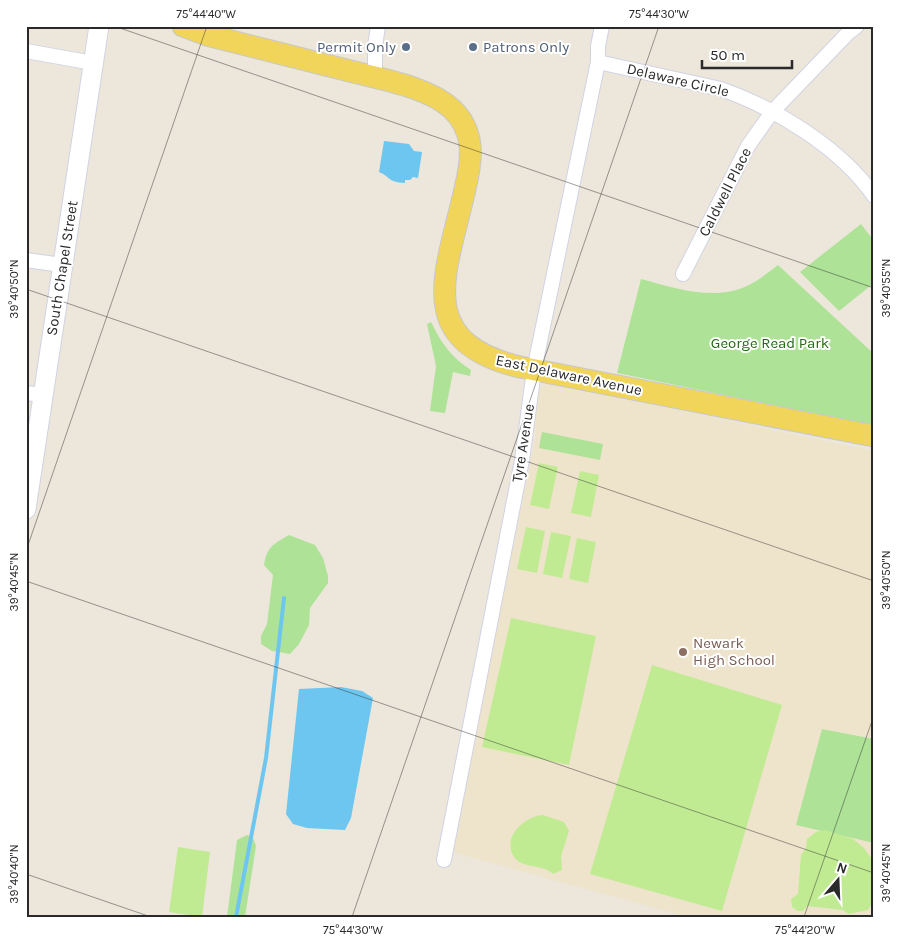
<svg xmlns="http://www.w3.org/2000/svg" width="900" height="943" viewBox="0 0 900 943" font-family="Karla,sans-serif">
<rect width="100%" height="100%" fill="#ece6db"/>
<!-- education -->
<path fill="#eee4cb" d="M 548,383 L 874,451 L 874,917 L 688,917 L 452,852 L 535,439 L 537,394 L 540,388 Z"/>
<!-- green -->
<g fill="#aee397">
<path d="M 861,224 L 874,241 L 874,283 L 839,311 L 800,272 Z"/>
<path d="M 778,265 L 874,354 L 874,426 L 617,373 L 641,279 C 674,288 716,302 749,285 C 759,280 769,272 778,265 Z"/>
<path d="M 431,322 C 441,343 452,358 471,370 L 470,376 L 453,372 L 445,413 L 430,411 L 436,366 L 427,324 Z"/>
<path d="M 542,432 L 603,444 L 600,460 L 539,448 Z"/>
<path d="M 289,535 L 315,545 L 323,558 L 328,576 L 328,583 L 310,608 L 309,625 L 299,644 L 290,654 L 272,651 L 261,644 L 261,636 L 267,624 L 273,575 L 264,565 C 267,546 274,544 289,535 Z"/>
<path d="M 822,729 L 874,739 L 874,843 L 796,825 Z"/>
<path d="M 247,835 L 253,838 L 256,846 L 245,917 L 227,917 L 237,840 Z"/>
</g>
<!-- pitch -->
<g fill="#c1eb93">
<path d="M 539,463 L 558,467 L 549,509 L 530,505 Z"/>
<path d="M 580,471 L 599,475 L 591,517 L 571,513 Z"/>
<path d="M 526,527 L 545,531 L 537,573 L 517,569 Z"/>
<path d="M 551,532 L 571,536 L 562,578 L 543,574 Z"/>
<path d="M 577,538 L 596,542 L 588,583 L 569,579 Z"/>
<path d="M 511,618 L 596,636 L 569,765 L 482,747 Z"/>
<path d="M 652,665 L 782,705 L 722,911 L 590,874 Z"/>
<path d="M 543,815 L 564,822 L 569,831 L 561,856 L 562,870 L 553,874 C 544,864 522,869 514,857 C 501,836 526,816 543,815 Z"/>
<path d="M 825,830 L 853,839 L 864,848 L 874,862 L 874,900 L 868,910 L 849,914 L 843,910 L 807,906 L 803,911 L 798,911 L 792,907 L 791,899 L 798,894 L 801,855 L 806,848 L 807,839 L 816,832 Z"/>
<path d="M 178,847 L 210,852 L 202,917 L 169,912 Z"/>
</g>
<!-- water -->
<g fill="#6dc6ef">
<path d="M 384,141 L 409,144 L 414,151 L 422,152 L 418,178 L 413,177 L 410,180 L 405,180 L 405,183 C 387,182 391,177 379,172 Z"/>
<path d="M 341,687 L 362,691 L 373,698 L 351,818 L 345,830 L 307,828 L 293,824 L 286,814 L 299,689 Z"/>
</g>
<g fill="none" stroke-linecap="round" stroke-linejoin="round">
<!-- stream -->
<path stroke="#6dc6ef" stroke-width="4" d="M 236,917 L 266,758 L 284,598"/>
<defs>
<g id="street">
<path d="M 26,51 L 93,63"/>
<path d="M 598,62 L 721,89 C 775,108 841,148 874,196"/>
<path d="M 375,78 L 375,46 L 378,26"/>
<path d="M 26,260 L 62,265"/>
<path d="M 683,274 L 748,146 L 772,112 L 848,33 L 857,26"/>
<path d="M 26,393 L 42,395"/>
<path d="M 444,860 L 522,460 L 534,370 L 598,62 L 598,46 L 602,26"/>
</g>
<path id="secondary" d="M 26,509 L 99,26"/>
<path id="primary" d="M 183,26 L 207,35 C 255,47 302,59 350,71 C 380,79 429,87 452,109 C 476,132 472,160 465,189 C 447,271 411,341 520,367 L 874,436"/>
</defs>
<!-- street casing -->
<use href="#street" stroke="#d1d3e3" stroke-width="16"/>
<!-- secondary casing -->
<use href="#secondary" stroke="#d1d3e3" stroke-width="21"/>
<!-- primary casing -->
<use href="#primary" stroke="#c8c8c8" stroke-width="23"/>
<!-- street -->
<use href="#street" stroke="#fff" stroke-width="14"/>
<!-- secondary -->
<use href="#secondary" stroke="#fff" stroke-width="19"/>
<!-- primary -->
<use href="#primary" stroke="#f1d55b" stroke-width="21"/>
</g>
<!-- ticks -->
<path fill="none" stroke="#2a2a2a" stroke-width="1" stroke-opacity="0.45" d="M 114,26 L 874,288M 26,289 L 874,581M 26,551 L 207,26M 26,581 L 874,873M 26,874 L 151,917M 352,917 L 659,26M 804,917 L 874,715"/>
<!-- markers -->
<g fill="#5c6f8a" stroke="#fff" stroke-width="2">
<circle cx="406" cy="47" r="5"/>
<circle cx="473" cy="47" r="5"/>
</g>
<circle fill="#8d6e63" stroke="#fff" stroke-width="2" cx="683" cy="652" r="5"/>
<g text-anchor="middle" stroke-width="4" stroke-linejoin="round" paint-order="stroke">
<!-- service labels -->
<g font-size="15" fill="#4e5e75" stroke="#fff" text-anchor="end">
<text x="396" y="52">Permit Only</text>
<text x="483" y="52" text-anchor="start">Patrons Only</text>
</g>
<!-- street labels -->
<g font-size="15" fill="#2a2a2a" stroke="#fff">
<text transform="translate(678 80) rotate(13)" y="5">Delaware Circle</text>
<text transform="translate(725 192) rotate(-63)" y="5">Caldwell Place</text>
<text transform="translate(62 268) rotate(-81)" y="5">South Chapel Street</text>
<text transform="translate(569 375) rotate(12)" y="5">East Delaware Avenue</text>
<text transform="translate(523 443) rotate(-81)" y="5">Tyre Avenue</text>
</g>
<!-- park labels -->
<g font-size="15" fill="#266719" stroke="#fff">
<text x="770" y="348">George Read Park</text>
</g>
<!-- education labels -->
<g font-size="15" fill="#785e54" stroke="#fff" text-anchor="start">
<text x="693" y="648">Newark<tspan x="693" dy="17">High School</tspan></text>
</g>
</g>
<!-- border -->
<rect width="900" height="943" fill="none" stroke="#ffffff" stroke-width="55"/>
<!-- north arrow -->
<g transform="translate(838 880) rotate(19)" stroke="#ffffff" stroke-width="4" paint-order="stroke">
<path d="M0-4L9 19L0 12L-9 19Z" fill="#2a2a2a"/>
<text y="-8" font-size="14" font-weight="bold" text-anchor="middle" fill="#2a2a2a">N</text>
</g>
<!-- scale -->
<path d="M702 60v8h90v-8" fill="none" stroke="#2a2a2a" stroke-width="2.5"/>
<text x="710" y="60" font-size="15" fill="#2a2a2a" stroke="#ffffff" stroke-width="4" paint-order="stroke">50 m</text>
<rect x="28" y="28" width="844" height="888" fill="none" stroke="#2a2a2a" stroke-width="2"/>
<g font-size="12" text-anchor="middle" fill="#2a2a2a">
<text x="206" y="18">75°44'40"W</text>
<text x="659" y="18">75°44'30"W</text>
<text transform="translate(886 288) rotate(-90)" y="4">39°40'55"N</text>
<text transform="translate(14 289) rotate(-90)" y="4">39°40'50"N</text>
<text transform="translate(886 580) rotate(-90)" y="4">39°40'50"N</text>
<text transform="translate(14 582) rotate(-90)" y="4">39°40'45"N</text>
<text transform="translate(886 873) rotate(-90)" y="4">39°40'45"N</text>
<text transform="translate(14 874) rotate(-90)" y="4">39°40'40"N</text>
<text x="353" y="934">75°44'30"W</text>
<text x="805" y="934">75°44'20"W</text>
</g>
</svg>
